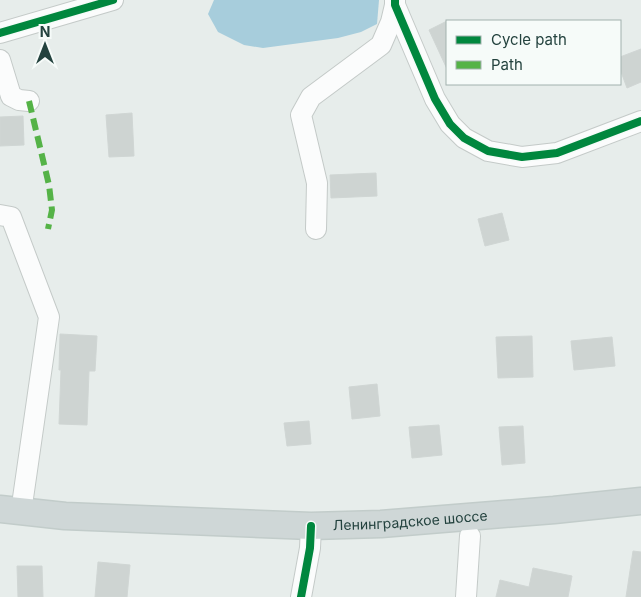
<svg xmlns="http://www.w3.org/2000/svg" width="641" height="597" viewBox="0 0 641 597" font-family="Inter,sans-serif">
<rect width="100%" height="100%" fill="#e7edeb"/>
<!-- water -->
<path fill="#a7cddc" d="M 214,0 L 379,0 L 377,24 L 361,32 L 338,38 L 263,48 L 244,45 L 218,32 L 208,14 Z"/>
<!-- building -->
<g fill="#ced4d2" stroke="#d0d6d4">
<path d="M 447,21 L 447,69 L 429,30 Z"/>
<path d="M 641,49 L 641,82 L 627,88 L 620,69 L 620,57 Z"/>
<path d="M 132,113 L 134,156 L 109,157 L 106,115 Z"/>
<path d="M 23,116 L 24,145 L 0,146 L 0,117 Z"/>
<path d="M 376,173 L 377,196 L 331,198 L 330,175 Z"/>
<path d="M 502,213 L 509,240 L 485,246 L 478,219 Z"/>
<path d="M 60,334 L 97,336 L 95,371 L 89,371 L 87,425 L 59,424 L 61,370 L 59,370 Z"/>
<path d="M 532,336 L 533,377 L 498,378 L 496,337 Z"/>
<path d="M 612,337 L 615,366 L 574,370 L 571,341 Z"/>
<path d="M 377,384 L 380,416 L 352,419 L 349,387 Z"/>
<path d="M 309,421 L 311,444 L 287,446 L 284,423 Z"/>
<path d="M 439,425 L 442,455 L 412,458 L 409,427 Z"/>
<path d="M 523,426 L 525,463 L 502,465 L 499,427 Z"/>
<path d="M 633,551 L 641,552 L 641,597 L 626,597 Z"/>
<path d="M 98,562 L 130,565 L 127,597 L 95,597 Z"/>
<path d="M 17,566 L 42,566 L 43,597 L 18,597 Z"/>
<path d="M 533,568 L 572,576 L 568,597 L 496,597 L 500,580 L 529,587 Z"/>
</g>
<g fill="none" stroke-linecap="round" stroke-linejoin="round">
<defs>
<g id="minor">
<path d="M 395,0 L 395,5 L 435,99 L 450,124 L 464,138 L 488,151 L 522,157 L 557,153 L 641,121"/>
<path d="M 0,33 L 113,0"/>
<path d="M 0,60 L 11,96 L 19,100 L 29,101"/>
<path d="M 0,215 L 11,217 L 49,317 L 21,512"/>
<path d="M 316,229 L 317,183 L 301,115 L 311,97 L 381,45 L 391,22 L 395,5"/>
<path d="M 301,597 L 310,548 L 311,526"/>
<path d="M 466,597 L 470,536"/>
</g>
<g id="major">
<path id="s1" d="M 0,509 L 65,516 L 311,526 L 381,524 L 554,510 L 641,501"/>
</g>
</defs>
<!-- minor casing -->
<use href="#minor" stroke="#c4cac8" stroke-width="22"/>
<!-- major casing -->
<use href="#major" stroke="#c2ccca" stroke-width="29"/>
<!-- minor -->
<use href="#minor" stroke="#fbfcfc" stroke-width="20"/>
<!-- major -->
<use href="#major" stroke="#cfd7d7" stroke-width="26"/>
<!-- quiet -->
<path stroke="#55b347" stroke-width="6" stroke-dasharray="12 6" stroke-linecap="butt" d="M 29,101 L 49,185 L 52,210 L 48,229"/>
<defs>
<g id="cycleway">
<path d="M 395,0 L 395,5 L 435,99 L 450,124 L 464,138 L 488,151 L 522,157 L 557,153 L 641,121"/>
<path d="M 0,33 L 113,0"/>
<path d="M 301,597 L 310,548 L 311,526"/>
</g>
</defs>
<!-- cycleway casing -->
<use href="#cycleway" stroke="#f6fbf9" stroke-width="11"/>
<!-- cycleway -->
<use href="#cycleway" stroke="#00873e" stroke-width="8"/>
</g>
<g text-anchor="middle" stroke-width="4.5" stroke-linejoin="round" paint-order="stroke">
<!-- street labels -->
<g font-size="14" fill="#23423e" stroke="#f6fbf9">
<text dy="5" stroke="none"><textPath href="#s1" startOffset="411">Ленинградское шоссе</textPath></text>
</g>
</g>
<!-- legend -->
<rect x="446" y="20" width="175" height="65" fill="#f6fbf9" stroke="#a2b1ae"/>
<rect x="456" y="36" width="25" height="8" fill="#00873e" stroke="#a2b1ae"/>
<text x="491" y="45" font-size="15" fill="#23423e">Cycle path</text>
<rect x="456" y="61" width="25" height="8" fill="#55b347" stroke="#a2b1ae"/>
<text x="491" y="70" font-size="15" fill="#23423e">Path</text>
<!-- north arrow -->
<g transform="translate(45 45)" stroke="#f6fbf9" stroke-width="4" paint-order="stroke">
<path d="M0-4L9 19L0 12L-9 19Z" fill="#23423e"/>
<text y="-8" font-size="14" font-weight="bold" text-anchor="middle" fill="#23423e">N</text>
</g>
</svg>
